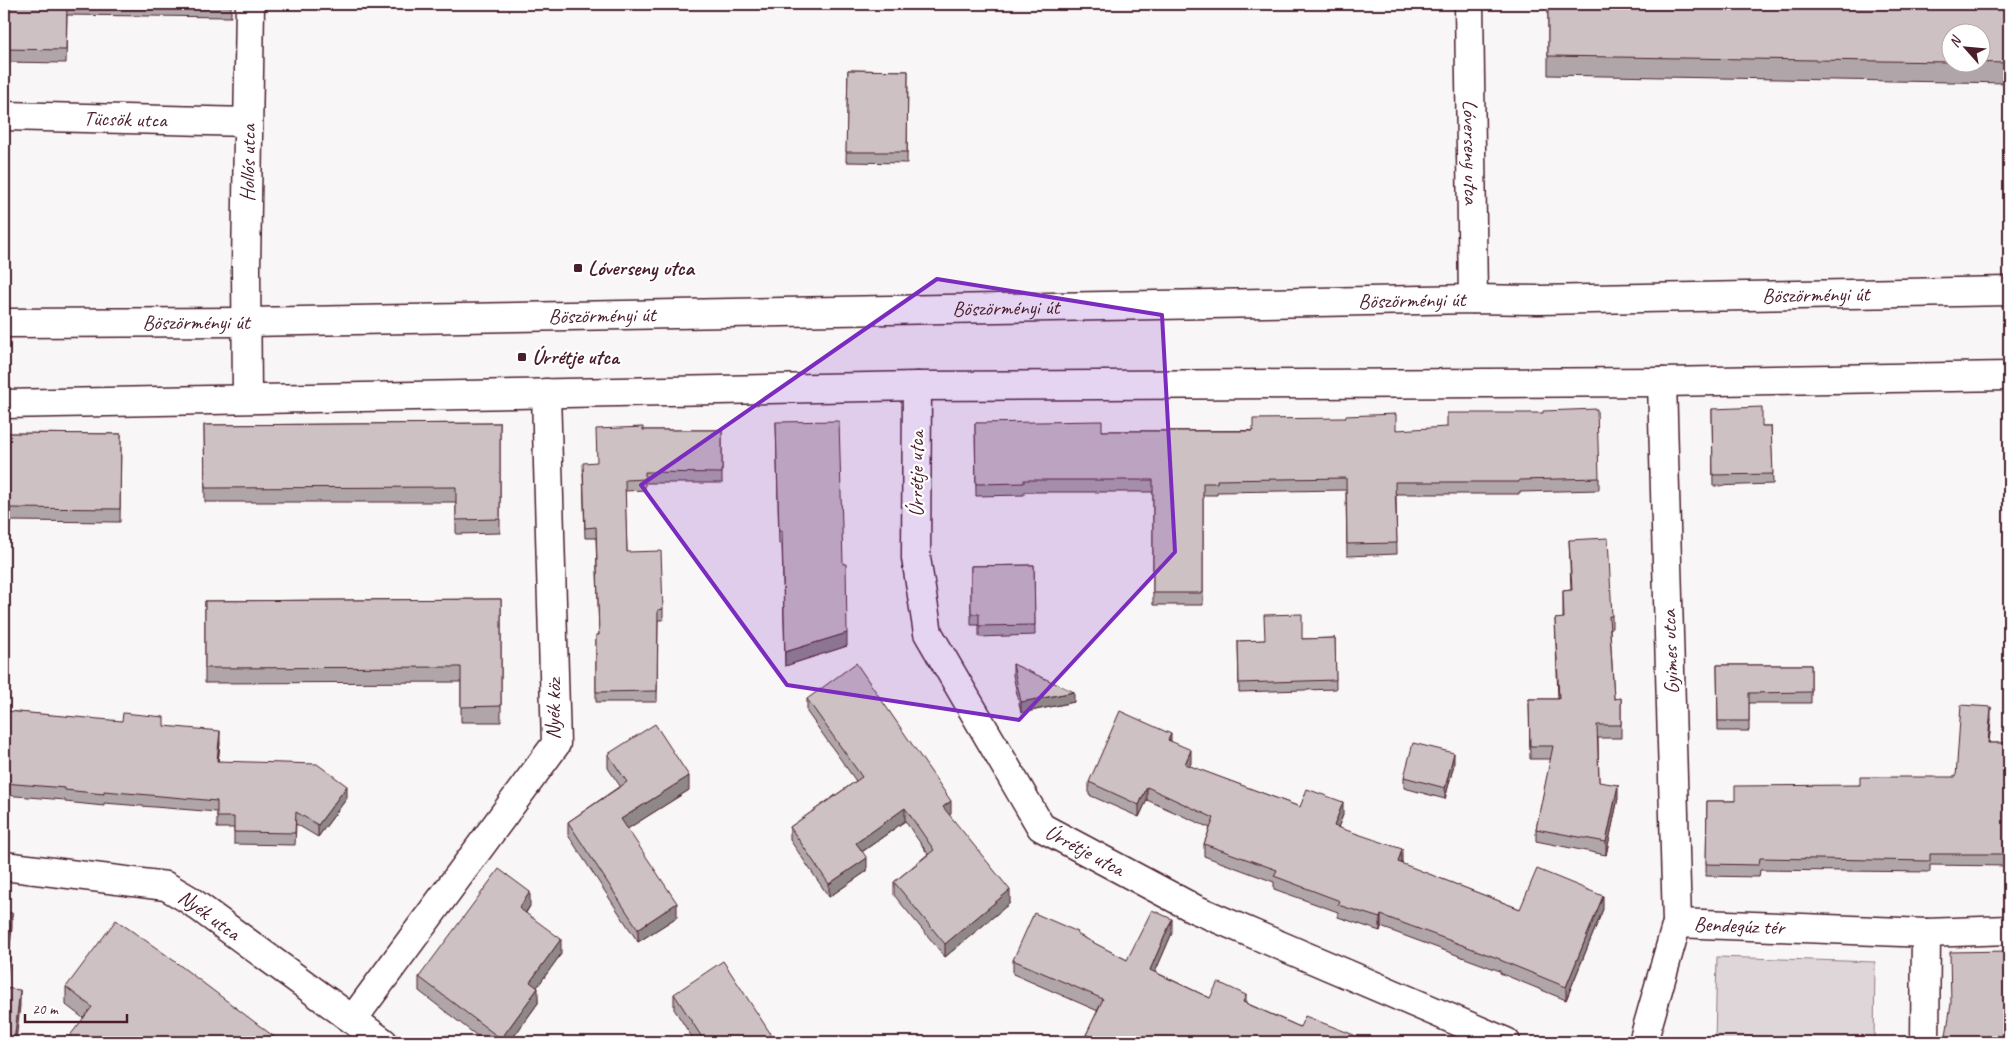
<svg xmlns="http://www.w3.org/2000/svg" width="2013" height="1046" viewBox="0 0 2013 1046" font-family="Caveat,sans-serif">
<rect width="100%" height="100%" fill="#f8f6f7"/>
<filter id="ink" filterUnits="userSpaceOnUse"><feTurbulence type="fractalNoise" baseFrequency=".02" numOctaves="2"/><feDisplacementMap in="SourceGraphic" scale="10" xChannelSelector="R" yChannelSelector="G"/><feConvolveMatrix kernelMatrix="1 2 1 2 8 2 1 2 1" color-interpolation-filters="sRGB"/></filter>
<g filter="url(#ink)">
<!-- green -->
<path fill="#ded6d9" stroke="#947a82" d="M 1717,957 L 1875,962 L 1874,1042 L 1715,1042 Z"/>
<g fill="none" stroke-linecap="round" stroke-linejoin="round">
<defs>
<g id="minor">
<path id="s1" d="M 1469,4 L 1473,299"/>
<path id="s2" d="M 4,116 L 248,122"/>
<path id="s3" d="M 917,386 L 916,558 L 928,633 L 1041,827 L 1195,909 L 1506,1042"/>
<path id="s4" d="M 247,398 L 246,268 L 250,4"/>
<path d="M 4,404 L 917,386 L 1662,382 L 2009,376"/>
<path id="s5" d="M 4,866 L 166,886 L 188,899 L 383,1042"/>
<path id="s6" d="M 1677,923 L 1926,933 L 2009,930"/>
<path d="M 353,1019 L 556,744 L 546,393"/>
<path d="M 1643,1042 L 1677,923 L 1662,382"/>
<path d="M 1925,1042 L 1926,933"/>
</g>
<g id="primary">
<path id="s7" d="M 4,323 L 247,322 L 1473,299 L 1539,300 L 2009,291"/>
</g>
</defs>
<!-- minor casing -->
<use href="#minor" stroke="#4a1f2b" stroke-width="31"/>
<!-- primary casing -->
<use href="#primary" stroke="#4a1f2b" stroke-width="31"/>
<!-- minor -->
<use href="#minor" stroke="#fff" stroke-width="28"/>
<!-- primary -->
<use href="#primary" stroke="#fff" stroke-width="28"/>
</g>
<!-- wall -->
<g fill="#b0a6a9" stroke="#4a1f2b">
<path d="M 4,4 L 231,4 L 231,17 L 67,15 L 66,63 L 4,62 Z"/>
<path d="M 1548,4 L 2009,4 L 2009,83 L 1548,75 Z"/>
<path d="M 848,70 L 908,71 L 907,163 L 846,162 Z"/>
<path d="M 1712,409 L 1762,426 L 1771,426 L 1773,484 L 1713,486 Z"/>
<path d="M 776,422 L 847,646 L 785,666 L 782,544 L 779,544 Z"/>
<path d="M 500,423 L 500,533 L 456,534 L 456,502 L 205,502 L 204,425 Z"/>
<path d="M 975,423 L 1102,431 L 1396,430 L 1599,478 L 1599,490 L 1519,492 L 1519,494 L 1396,494 L 1397,554 L 1347,556 L 1346,490 L 1217,492 L 1217,495 L 1203,495 L 1203,605 L 1153,605 L 1153,492 L 1024,492 L 1024,495 L 976,496 Z"/>
<path d="M 643,430 L 722,430 L 722,483 L 645,483 L 645,490 L 625,491 L 627,552 L 663,609 L 663,620 L 658,620 L 657,702 L 596,702 L 596,635 L 599,635 L 596,538 L 585,538 L 583,473 Z"/>
<path d="M 4,433 L 121,434 L 120,522 L 10,521 L 10,523 L 4,523 Z"/>
<path d="M 1569,540 L 1612,616 L 1612,628 L 1610,629 L 1614,699 L 1621,698 L 1621,738 L 1598,738 L 1599,782 L 1618,798 L 1606,855 L 1536,841 L 1536,829 L 1551,759 L 1530,759 L 1529,699 L 1558,699 L 1555,619 L 1563,619 L 1563,591 L 1571,590 Z"/>
<path d="M 1034,565 L 1035,635 L 979,637 L 979,625 L 971,625 L 971,566 Z"/>
<path d="M 501,599 L 501,722 L 461,722 L 461,682 L 205,683 L 205,601 Z"/>
<path d="M 1335,638 L 1336,689 L 1239,692 L 1238,641 Z"/>
<path d="M 1013,664 L 1074,702 L 1021,713 L 1013,675 Z"/>
<path d="M 1717,665 L 1811,665 L 1811,703 L 1749,703 L 1749,731 L 1718,731 Z"/>
<path d="M 807,699 L 951,814 L 949,815 L 1010,903 L 945,957 L 894,895 L 894,882 L 928,854 L 905,821 L 862,852 L 867,871 L 829,897 L 790,840 L 790,827 L 856,781 L 807,712 Z"/>
<path d="M 4,705 L 6,711 L 164,726 L 220,743 L 218,761 L 347,798 L 318,837 L 296,824 L 295,845 L 234,844 L 234,828 L 217,828 L 217,812 L 104,803 L 104,806 L 65,802 L 65,800 L 4,795 Z"/>
<path d="M 1991,719 L 1989,743 L 2009,743 L 2009,866 L 1930,865 L 1930,872 L 1760,870 L 1759,877 L 1706,876 L 1707,801 L 1735,801 L 1860,785 L 1956,777 Z"/>
<path d="M 1171,741 L 1191,763 L 1189,766 L 1300,807 L 1343,815 L 1338,827 L 1402,862 L 1402,864 L 1520,909 L 1603,909 L 1566,1000 L 1500,973 L 1500,971 L 1381,927 L 1380,931 L 1338,917 L 1338,912 L 1274,889 L 1274,882 L 1204,856 L 1204,844 L 1210,828 L 1147,800 L 1139,817 L 1089,795 L 1089,782 Z"/>
<path d="M 608,754 L 689,790 L 627,829 L 677,917 L 638,942 L 568,835 L 568,822 L 620,786 L 608,768 Z"/>
<path d="M 1454,764 L 1445,799 L 1404,788 L 1404,777 Z"/>
<path d="M 530,906 L 526,913 L 561,954 L 537,987 L 538,1003 L 510,1042 L 485,1042 L 419,991 L 419,977 Z"/>
<path d="M 1172,933 L 1155,972 L 1210,998 L 1246,1003 L 1300,1027 L 1354,1040 L 1360,1042 L 1086,1042 L 1086,1035 L 1098,1011 L 1013,974 L 1013,960 L 1078,935 L 1127,960 Z"/>
<path d="M 66,987 L 281,1042 L 83,1018 L 66,1005 Z"/>
<path d="M 674,994 L 776,1042 L 695,1042 L 674,1009 Z"/>
</g>
<!-- shaded-wall -->
<g fill="#908789" stroke="#4a1f2b">
<path d="M 847,633 L 847,646 L 785,666 L 785,652 Z"/>
<path d="M 1074,692 L 1074,702 L 1021,713 L 1021,702 Z"/>
<path d="M 1991,707 L 1991,719 L 1988,754 L 1988,743 Z"/>
<path d="M 220,731 L 220,743 L 217,773 L 217,761 Z"/>
<path d="M 1171,734 L 1171,746 L 1168,740 Z"/>
<path d="M 1191,750 L 1191,763 L 1185,776 L 1185,764 Z"/>
<path d="M 1454,753 L 1454,764 L 1445,799 L 1445,788 Z"/>
<path d="M 689,776 L 689,790 L 621,833 L 621,819 Z"/>
<path d="M 1618,785 L 1618,798 L 1606,855 L 1606,842 Z"/>
<path d="M 347,786 L 347,798 L 318,837 L 318,825 Z"/>
<path d="M 1147,787 L 1147,800 L 1139,817 L 1139,805 Z"/>
<path d="M 951,801 L 951,814 L 943,820 L 943,807 Z"/>
<path d="M 1343,802 L 1343,815 L 1334,838 L 1334,826 Z"/>
<path d="M 905,808 L 905,821 L 856,856 L 856,843 Z"/>
<path d="M 1402,849 L 1402,862 L 1398,875 L 1398,862 Z"/>
<path d="M 867,858 L 867,871 L 829,897 L 829,884 Z"/>
<path d="M 1010,890 L 1010,903 L 945,957 L 945,944 Z"/>
<path d="M 530,892 L 530,906 L 519,922 L 519,908 Z"/>
<path d="M 1603,896 L 1603,909 L 1566,1000 L 1566,987 Z"/>
<path d="M 677,903 L 677,917 L 638,942 L 638,929 Z"/>
<path d="M 12,913 L 12,928 L 4,1004 L 4,988 Z"/>
<path d="M 1381,915 L 1381,927 L 1380,931 L 1380,918 Z"/>
<path d="M 1172,919 L 1172,933 L 1150,984 L 1150,970 Z"/>
<path d="M 561,939 L 561,954 L 530,997 L 530,982 Z"/>
<path d="M 538,988 L 538,1003 L 510,1042 L 501,1042 L 501,1039 Z"/>
<path d="M 20,990 L 20,1006 L 16,1042 L 14,1042 Z"/>
<path d="M 1246,995 L 1246,1009 L 1243,1002 Z"/>
</g>
<!-- building -->
<g fill="#cdc1c4" stroke="#4a1f2b">
<path d="M 4,4 L 67,4 L 66,50 L 4,49 Z"/>
<path d="M 1548,4 L 2009,4 L 2009,63 L 1958,62 L 1980,62 L 1980,32 L 1950,32 L 1950,62 L 1548,56 Z"/>
<path d="M 848,70 L 908,71 L 907,152 L 846,152 Z"/>
<path d="M 1762,407 L 1762,426 L 1771,426 L 1773,474 L 1713,475 L 1712,409 Z"/>
<path d="M 1597,409 L 1599,478 L 1519,480 L 1519,482 L 1395,482 L 1397,543 L 1347,544 L 1346,478 L 1217,480 L 1217,483 L 1203,483 L 1203,593 L 1153,593 L 1153,480 L 1024,480 L 1024,483 L 976,484 L 975,423 L 1102,421 L 1102,431 L 1253,431 L 1253,419 L 1346,418 L 1345,416 L 1396,414 L 1396,430 L 1447,427 L 1447,413 L 1543,413 L 1543,411 Z"/>
<path d="M 839,421 L 843,564 L 846,564 L 847,633 L 785,652 L 782,531 L 779,531 L 776,422 Z"/>
<path d="M 500,423 L 500,519 L 456,520 L 456,487 L 205,488 L 204,425 Z"/>
<path d="M 643,427 L 643,430 L 722,430 L 722,473 L 645,472 L 645,479 L 625,480 L 627,552 L 661,551 L 663,609 L 658,610 L 657,691 L 596,692 L 596,635 L 599,635 L 596,527 L 585,528 L 583,463 L 597,462 L 596,429 Z"/>
<path d="M 4,433 L 121,434 L 120,509 L 10,508 L 10,510 L 4,510 Z"/>
<path d="M 1608,538 L 1612,616 L 1609,616 L 1614,699 L 1621,698 L 1621,725 L 1597,725 L 1599,782 L 1618,785 L 1606,842 L 1536,829 L 1553,746 L 1530,746 L 1529,699 L 1559,699 L 1555,619 L 1564,618 L 1563,591 L 1572,590 L 1569,540 Z"/>
<path d="M 1034,565 L 1035,625 L 979,626 L 979,614 L 971,614 L 971,566 Z"/>
<path d="M 501,599 L 501,706 L 461,707 L 461,667 L 205,668 L 205,601 Z"/>
<path d="M 1302,614 L 1302,639 L 1335,638 L 1336,680 L 1239,683 L 1238,641 L 1265,640 L 1264,615 Z"/>
<path d="M 856,663 L 951,801 L 943,807 L 1010,890 L 945,944 L 894,882 L 934,850 L 905,808 L 856,843 L 867,858 L 829,884 L 790,827 L 862,777 L 807,699 Z"/>
<path d="M 1013,664 L 1074,692 L 1021,702 Z"/>
<path d="M 1717,665 L 1811,665 L 1811,692 L 1749,693 L 1749,721 L 1718,721 Z"/>
<path d="M 4,705 L 6,705 L 6,711 L 122,721 L 123,713 L 164,717 L 164,726 L 220,731 L 217,761 L 317,764 L 347,786 L 318,825 L 296,812 L 295,833 L 234,832 L 234,817 L 217,817 L 217,801 L 104,791 L 104,794 L 65,790 L 65,788 L 4,783 Z"/>
<path d="M 1961,705 L 1991,707 L 1988,743 L 2009,743 L 2009,854 L 1930,854 L 1930,861 L 1760,858 L 1759,865 L 1706,864 L 1707,801 L 1735,801 L 1735,786 L 1860,785 L 1860,777 L 1956,777 Z"/>
<path d="M 1120,711 L 1171,734 L 1168,740 L 1191,750 L 1185,764 L 1300,807 L 1307,789 L 1343,802 L 1334,826 L 1402,849 L 1398,862 L 1520,909 L 1537,869 L 1603,896 L 1566,987 L 1500,960 L 1500,959 L 1381,915 L 1380,918 L 1338,905 L 1340,901 L 1274,876 L 1277,870 L 1204,844 L 1214,818 L 1147,787 L 1139,805 L 1089,782 Z"/>
<path d="M 655,724 L 689,776 L 621,819 L 677,903 L 638,929 L 568,822 L 627,782 L 608,754 Z"/>
<path d="M 1413,743 L 1454,753 L 1445,788 L 1404,777 Z"/>
<path d="M 499,869 L 530,892 L 519,908 L 561,939 L 530,982 L 538,988 L 501,1039 L 419,977 Z"/>
<path d="M 1152,910 L 1172,919 L 1150,970 L 1210,998 L 1218,982 L 1246,995 L 1243,1002 L 1300,1027 L 1305,1016 L 1354,1035 L 1352,1039 L 1360,1042 L 1091,1042 L 1093,1038 L 1086,1035 L 1103,999 L 1013,960 L 1034,913 L 1078,932 L 1077,934 L 1127,960 Z"/>
<path d="M 4,912 L 12,913 L 4,988 Z"/>
<path d="M 116,920 L 165,954 L 281,1042 L 65,1042 L 92,1007 L 66,987 Z"/>
<path d="M 2009,951 L 2009,1042 L 1945,1042 L 1951,1004 L 1950,952 Z"/>
<path d="M 723,961 L 776,1042 L 705,1042 L 674,994 Z"/>
<path d="M 4,988 L 20,990 L 14,1042 L 4,1042 Z"/>
</g>
</g>
<!-- marked area -->
<path fill="#7b2cbf" fill-opacity="0.2" stroke="#7b2cbf" stroke-width="4" stroke-linejoin="round" d="M 937,279 L 1162,315 L 1175,552 L 1019,720 L 787,685 L 641,485 Z"/>
<!-- markers -->
<g fill="#4a1f2b" stroke="#fff" stroke-width="2">
<rect x="573" y="263" width="10" height="10" rx="2.5"/>
<rect x="517" y="352" width="10" height="10" rx="2.5"/>
</g>
<g text-anchor="middle" stroke-width="4.5" stroke-linejoin="round" paint-order="stroke">
<!-- street labels -->
<g font-size="21" fill="#4a1f2b" stroke="#fff">
<text dy="7" stroke="none"><textPath href="#s2" startOffset="121">Tücsök utca</textPath></text>
<text dy="7" stroke="none"><textPath href="#s1" startOffset="148">Lóverseny utca</textPath></text>
<text dy="7" stroke="none"><textPath href="#s4" startOffset="235">Hollós utca</textPath></text>
<text dy="7" stroke="none"><textPath href="#s7" startOffset="1812">Böszörményi út</textPath></text>
<text dy="7" stroke="none"><textPath href="#s7" startOffset="1408">Böszörményi út</textPath></text>
<text dy="7" stroke="none"><textPath href="#s7" startOffset="1002">Böszörményi út</textPath></text>
<text dy="7" stroke="none"><textPath href="#s7" startOffset="598">Böszörményi út</textPath></text>
<text dy="7" stroke="none"><textPath href="#s7" startOffset="192">Böszörményi út</textPath></text>
<text transform="translate(916 474) rotate(-90)" y="7">Úrrétje utca</text>
<text transform="translate(1670 652) rotate(-92)" y="7">Gyimes utca</text>
<text transform="translate(553 709) rotate(-89)" y="7">Nyék köz</text>
<text dy="7" stroke="none"><textPath href="#s3" startOffset="522">Úrrétje utca</textPath></text>
<text dy="7" stroke="none"><textPath href="#s5" startOffset="215">Nyék utca</textPath></text>
<text dy="7" stroke="none"><textPath href="#s6" startOffset="62">Bendegúz tér</textPath></text>
</g>
<!-- poi labels -->
<g font-size="21" font-weight="bold" fill="#4a1f2b" stroke="#fff" text-anchor="start">
<text x="588" y="275">Lóverseny utca</text>
<text x="532" y="364">Úrrétje utca</text>
</g>
</g>
<!-- margin -->
<rect width="2013" height="1046" fill="none" stroke="#fff" stroke-width="20"/>
<rect x="10" y="10" width="1993" height="1026" fill="none" stroke="#4a1f2b" stroke-width="2" filter="url(#ink)"/>
<!-- north arrow -->
<g transform="translate(1966 48) rotate(297)"><circle r="24" fill="#ffffff" stroke="#b7a5aa"/>
<path d="M0-4L9 19L0 12L-9 19Z" fill="#4a1f2b"/>
<text y="-8" font-size="14" font-weight="bold" text-anchor="middle" fill="#4a1f2b">N</text>
</g>
<!-- scale -->
<path d="M25 1014v8h102v-8" fill="none" stroke="#4a1f2b" stroke-width="2.5"/>
<text x="32" y="1014" font-size="15" fill="#4a1f2b" stroke="#ffffff" stroke-width="4" paint-order="stroke">20 m</text>
</svg>
